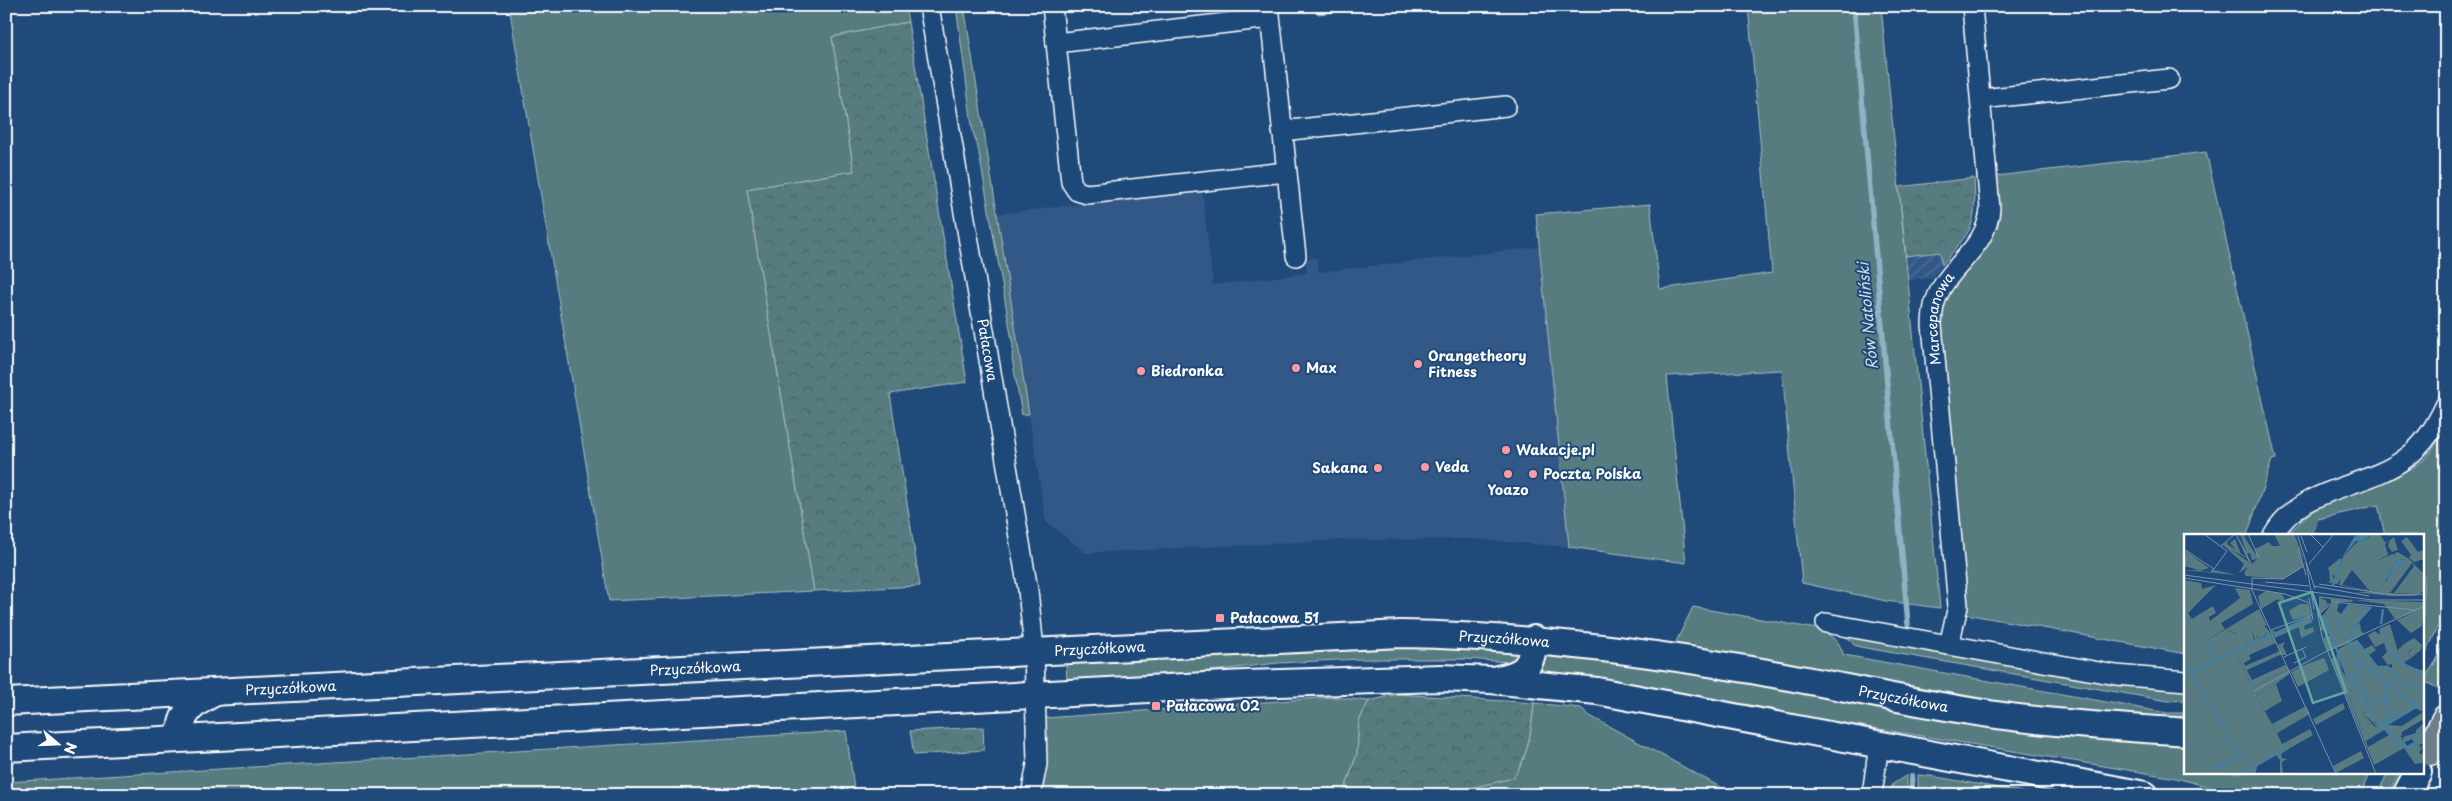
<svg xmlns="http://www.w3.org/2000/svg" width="2452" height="801" viewBox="0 0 2452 801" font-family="'Playpen Sans',sans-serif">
<defs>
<pattern id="industrial-furrows" width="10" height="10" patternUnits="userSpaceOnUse" patternTransform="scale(1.25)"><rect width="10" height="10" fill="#335888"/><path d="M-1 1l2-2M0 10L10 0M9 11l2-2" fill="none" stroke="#52719a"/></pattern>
<pattern id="forest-crowns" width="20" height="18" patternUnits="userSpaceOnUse" patternTransform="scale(1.25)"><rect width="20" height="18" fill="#577b80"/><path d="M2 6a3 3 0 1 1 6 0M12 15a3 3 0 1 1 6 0" fill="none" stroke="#516163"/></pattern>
</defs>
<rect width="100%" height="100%" fill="#1f4a7a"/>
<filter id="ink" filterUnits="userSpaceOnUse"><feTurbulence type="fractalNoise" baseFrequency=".02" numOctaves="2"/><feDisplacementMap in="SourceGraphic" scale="10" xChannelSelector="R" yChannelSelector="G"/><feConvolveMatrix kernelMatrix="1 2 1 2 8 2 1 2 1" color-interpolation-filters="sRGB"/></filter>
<g filter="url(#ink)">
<!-- built -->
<path fill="#335888" d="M 1202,190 L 1213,285 L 1307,273 L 1305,259 L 1317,258 L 1319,272 L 1539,247 L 1569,547 L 1474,539 L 1340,540 L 1086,553 L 1046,522 L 997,214 Z"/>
<!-- industrial -->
<path fill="url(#industrial-furrows)" d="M 1940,252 L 1942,265 L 1932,278 L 1908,280 L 1906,256 Z"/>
<!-- grass -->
<g fill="#577b80" stroke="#abbdc0">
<path d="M 509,6 L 905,6 L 908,22 L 832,37 L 854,171 L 747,189 L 814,591 L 609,601 Z"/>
<path d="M 956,6 L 964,6 L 1029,414 L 1022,415 L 1012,358 L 1013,346 L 978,148 L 973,132 Z"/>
<path d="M 1748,6 L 1881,6 L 1940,608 L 1886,601 L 1802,583 L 1782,370 L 1667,376 L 1686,563 L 1569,547 L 1536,214 L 1650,204 L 1660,289 L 1772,273 Z"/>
<path d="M 2206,152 L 2276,459 L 2272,460 L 2247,535 L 2186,535 L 2186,654 L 1966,614 L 1941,311 C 1951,278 1987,259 1996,227 C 2000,210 1998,193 1996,176 Z"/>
<path d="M 2446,429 L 2446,499 L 2444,510 L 2446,513 L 2446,609 L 2423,660 L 2423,535 L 2385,535 L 2378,505 L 2318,519 L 2312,535 L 2286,535 L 2313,510 L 2414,467 L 2426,458 Z"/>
<path d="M 1693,607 L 1823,630 L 1838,642 L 1844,655 L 2167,713 L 2186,713 L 2186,716 L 2144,717 L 2021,705 L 1674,646 Z"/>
<path d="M 1845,634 L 2186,688 L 2186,700 L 2168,701 L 1860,647 L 1854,645 Z"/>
<path d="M 2446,638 L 2446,680 L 2440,689 L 2423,681 L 2436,661 Z"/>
<path d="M 1353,645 L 1518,649 L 1520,655 L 1510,662 L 1465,659 L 1360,659 L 1278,663 L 1161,677 L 1067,681 L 1066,663 Z"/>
<path d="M 1549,649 L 2186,744 L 2186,772 L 2370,772 L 2360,795 L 2238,795 L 2176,778 L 1541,673 Z"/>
<path d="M 1334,697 L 1369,701 L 1359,721 L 1357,754 L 1343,795 L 1039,795 L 1043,786 L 1045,718 Z"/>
<path d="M 1534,703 L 1581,708 L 1590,716 L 1735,795 L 1441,795 L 1513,778 C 1529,755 1531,730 1534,703 Z"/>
<path d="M 846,731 L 855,795 L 6,795 L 6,782 Z"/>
<path d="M 2388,772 L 2399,772 L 2388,795 L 2377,795 Z"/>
<path d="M 1907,775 L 1907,795 L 1888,795 L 1893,784 Z"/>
<path d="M 1918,775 L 1930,776 L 2040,795 L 1918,795 Z"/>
</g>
<!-- forest -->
<g fill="url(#forest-crowns)" stroke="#abbdc0">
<path d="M 1317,6 L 1363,6 L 1363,9 L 1318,14 Z"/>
<path d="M 908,22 L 967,382 L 890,394 L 920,586 L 814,591 L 747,189 L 854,171 L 832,37 Z"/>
<path d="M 1974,178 C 1977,229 1973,227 1942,265 L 1940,252 L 1906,256 L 1899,187 Z"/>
<path d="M 1398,694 L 1534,703 C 1531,730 1529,755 1513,778 L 1441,795 L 1343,795 L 1357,754 L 1359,721 L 1369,701 Z"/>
<path d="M 983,727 L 984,750 L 914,755 L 910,731 Z"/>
</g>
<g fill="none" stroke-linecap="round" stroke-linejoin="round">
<!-- stream -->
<g stroke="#90b2c5" stroke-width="5.5">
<path d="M 1854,6 L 1908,624"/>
<path d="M 1911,795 L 1912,776"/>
</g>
<defs>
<g id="minor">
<path id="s1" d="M 929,6 L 1028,590 L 1034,650 L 1037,764 L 1031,795"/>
<path d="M 1052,6 L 1071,182 L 1077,191 L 1087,194 L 1286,172"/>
<path d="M 1269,6 L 1296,256"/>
<path d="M 1056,43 L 1270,18"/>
<path d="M 1981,99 L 2169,79"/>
<path d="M 1282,131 L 1506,106"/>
<path d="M 2273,535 C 2301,485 2364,490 2406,458 C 2425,444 2436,425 2446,404"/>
<path d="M 1826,623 L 2116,675 L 2186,681"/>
<path id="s2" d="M 1949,645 L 1958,606 L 1932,325 C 1932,319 1933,312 1934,306 C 1943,268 1987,251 1990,209 L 1972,6"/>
<path d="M 1872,795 L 1879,744"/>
</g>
<g id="secondary">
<path d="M 1497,679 C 1524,674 1532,668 1534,639"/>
<path id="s3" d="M 6,702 L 1401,634 C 1517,636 1631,649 1745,669 C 1822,682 1899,700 1976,712 C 2045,723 2116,727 2186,732"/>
<path d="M 181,738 C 179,712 195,702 216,692"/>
<path d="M 6,748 L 1245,684 L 1441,678 L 1491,680 L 1597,691 L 2145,795"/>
<path d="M 2406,795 L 2418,772"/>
</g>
<path id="motorway" d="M 2430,751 L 2446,719"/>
</defs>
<!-- minor casing -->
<use href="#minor" stroke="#fff" stroke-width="22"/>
<!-- secondary casing -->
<use href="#secondary" stroke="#fff" stroke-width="30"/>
<!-- motorway casing -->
<use href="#motorway" stroke="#fff" stroke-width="31"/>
<!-- minor -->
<use href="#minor" stroke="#1f4a7a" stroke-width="19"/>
<!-- secondary -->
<use href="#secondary" stroke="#1f4a7a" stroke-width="26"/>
<!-- motorway -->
<use href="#motorway" stroke="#6c7d8b" stroke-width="28"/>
</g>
</g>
<!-- markers -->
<g fill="#ff9aa2" stroke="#1f4a7a" stroke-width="2">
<circle cx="1418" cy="364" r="5"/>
<circle cx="1296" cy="368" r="5"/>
<circle cx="1141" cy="371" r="5"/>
<circle cx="1506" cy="450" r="5"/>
<circle cx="1425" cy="467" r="5"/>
<circle cx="1378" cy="468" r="5"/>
<circle cx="1508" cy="474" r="5"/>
<circle cx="1533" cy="474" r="5"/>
<rect x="1215" y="613" width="10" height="10" rx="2.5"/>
<rect x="1151" y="701" width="10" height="10" rx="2.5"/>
</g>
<g text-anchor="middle" stroke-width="4" stroke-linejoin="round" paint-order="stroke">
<!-- street labels -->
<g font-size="14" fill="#fff" stroke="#1f4a7a">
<text dy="5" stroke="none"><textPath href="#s2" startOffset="330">Marcepanowa</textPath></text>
<text dy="5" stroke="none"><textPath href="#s1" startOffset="349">Pałacowa</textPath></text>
<text dy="5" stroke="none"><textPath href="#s3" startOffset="1500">Przyczółkowa</textPath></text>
<text dy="5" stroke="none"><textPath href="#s3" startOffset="1095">Przyczółkowa</textPath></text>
<text dy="5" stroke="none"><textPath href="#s3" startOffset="690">Przyczółkowa</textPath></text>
<text dy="5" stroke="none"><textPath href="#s3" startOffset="285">Przyczółkowa</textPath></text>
<text dy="5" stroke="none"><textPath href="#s3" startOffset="1904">Przyczółkowa</textPath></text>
</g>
<!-- poi labels -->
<g font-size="14" font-weight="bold" fill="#fff" stroke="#1f4a7a" text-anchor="start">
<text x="1428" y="361">Orangetheory<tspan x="1428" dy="16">Fitness</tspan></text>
<text x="1306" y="373">Max</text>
<text x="1151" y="376">Biedronka</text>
<text x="1516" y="455">Wakacje.pl</text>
<text x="1435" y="472">Veda</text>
<text x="1368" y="473" text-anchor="end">Sakana</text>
<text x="1543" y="479">Poczta Polska</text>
<text x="1508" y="495" text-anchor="middle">Yoazo</text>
<text x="1230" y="623">Pałacowa 51</text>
<text x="1166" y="711">Pałacowa 02</text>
</g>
<!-- water labels -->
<g font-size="15" font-style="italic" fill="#d1dfe7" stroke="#1f4a7a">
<text transform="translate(1868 316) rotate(-95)" y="5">Rów Natoliński</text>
</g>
</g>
<!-- overview -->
<g transform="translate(2184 534)">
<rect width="240" height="240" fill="#1f4a7a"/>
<path d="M 56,0 L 63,0 L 60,2 L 72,21 L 71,15 L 85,8 L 88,12 L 96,12 L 90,0 L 110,0 L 116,14 L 120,26 L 122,39 L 122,49 L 121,29 L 113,11 L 120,32 L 99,45 L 62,42 L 60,39 L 64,33 L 55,39 L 60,30 L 39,11 L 44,7 L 43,10 L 52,16 L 46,9 L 51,5 L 57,20 L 61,22 L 57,12 L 62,24 L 46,15 L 65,28 L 54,1 L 68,30 L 73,25 L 68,26 L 66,19 L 63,20 ZM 188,0 L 196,1 L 202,9 L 210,3 L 214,16 L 208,18 L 204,12 L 206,7 L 201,10 L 204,21 L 192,27 L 209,20 L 212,23 L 210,20 L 214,18 L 225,25 L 240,40 L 240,56 L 235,60 L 210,59 L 230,32 L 228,29 L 206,59 L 197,58 L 240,62 L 205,62 L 171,58 L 196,58 L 186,57 L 168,36 L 158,51 L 182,56 L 182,53 L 184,57 L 155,51 L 157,45 L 153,50 L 143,48 L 146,47 L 145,34 L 151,48 L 159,23 L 174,7 L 180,8 ZM 223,25 L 208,38 L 201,49 L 202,40 L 214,26 ZM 223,3 L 234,18 L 240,16 L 240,25 L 230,28 L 225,24 L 227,21 L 217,7 ZM 2,17 L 25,34 L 16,37 L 27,38 L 27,35 L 52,41 L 0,36 L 15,36 L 0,32 ZM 0,46 L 17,49 L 18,55 L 32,51 L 4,79 L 8,85 L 29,72 L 32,79 L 25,83 L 26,87 L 56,64 L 51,54 L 66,56 L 69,70 L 37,89 L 41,95 L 23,106 L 21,103 L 0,111 ZM 82,57 L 98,60 L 101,66 L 96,68 L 94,65 L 77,75 L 74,62 ZM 135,62 L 169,66 L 168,68 L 147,68 L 146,65 L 136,64 L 143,67 L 142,70 L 146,69 L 135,81 ZM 170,66 L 240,68 L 238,92 L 227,99 L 213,86 L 230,78 L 211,85 L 200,70 ZM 148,69 L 155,69 L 153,77 L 157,80 L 164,70 L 188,73 L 169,95 L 176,89 L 177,97 L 180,99 L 165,109 L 173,106 L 179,116 L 188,111 L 192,116 L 184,122 L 193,133 L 208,134 L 208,130 L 204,131 L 198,123 L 203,118 L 200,109 L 191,113 L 184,101 L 191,97 L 196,101 L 195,95 L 206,90 L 214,118 L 222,127 L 219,130 L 240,137 L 240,191 L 238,186 L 218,198 L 217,203 L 223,212 L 230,208 L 227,205 L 240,196 L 240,209 L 232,212 L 236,211 L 236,214 L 240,210 L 235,219 L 240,221 L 238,229 L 231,230 L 220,214 L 190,231 L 147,125 L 152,123 L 155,136 L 165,150 L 153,116 L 164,110 L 144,117 L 139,104 L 146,101 L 136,95 L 138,83 ZM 167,155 L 171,161 L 180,157 L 184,165 L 203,167 L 183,167 L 180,181 L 193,189 L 194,194 L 189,191 L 178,178 L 185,191 L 178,196 L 166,164 ZM 231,174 L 239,178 L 218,192 L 204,191 ZM 200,196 L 205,201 L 184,213 L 182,207 ZM 116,70 L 125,70 L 127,81 L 109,86 L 105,77 ZM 75,75 L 83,92 L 80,91 L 82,101 L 75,105 L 72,101 L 77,102 L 78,97 L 68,98 L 70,106 L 61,110 L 60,104 L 51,107 L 53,100 L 42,95 ZM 127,82 L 128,88 L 120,92 L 121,96 L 129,93 L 130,98 L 117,104 L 115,93 L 91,104 L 87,96 L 92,98 ZM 88,101 L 92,109 L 65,121 L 67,125 L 60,129 L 61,132 L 96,117 L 94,111 L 101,108 L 99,112 L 103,121 L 96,121 L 63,136 L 68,146 L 101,131 L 105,135 L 68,153 L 52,119 ZM 230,104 L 238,111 L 237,116 L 227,124 L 224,119 L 227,116 L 220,110 ZM 142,128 L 145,136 L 114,153 L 107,138 L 118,132 L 124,132 L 127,136 ZM 92,150 L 98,167 L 81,177 L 88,190 L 122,172 L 126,180 L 93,199 L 98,210 L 72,161 ZM 159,169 L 161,175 L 132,191 L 129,185 ZM 126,195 L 129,201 L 108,213 L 104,207 ZM 177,217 L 180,224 L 152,239 L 149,232 Z" fill="#577b80" fill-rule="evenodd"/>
<path d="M 80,91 L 88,101 L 52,119 L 68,153 L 105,135 L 105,140 L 92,150 L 72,161 L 98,210 L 104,207 L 108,213 L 97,220 L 98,224 L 103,225 L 98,228 L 99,240 L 96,240 L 96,226 L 92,221 L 74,231 L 71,240 L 0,240 L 0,111 L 22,102 L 23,106 L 42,95 L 54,101 L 51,107 L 59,102 L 62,110 L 71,105 L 68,98 L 73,93 L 79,98 L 77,102 L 72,101 L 74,105 L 82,102 ZM 220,110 L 227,114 L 224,119 L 227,124 L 222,127 L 213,117 ZM 153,116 L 158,137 L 168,150 L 166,154 L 152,130 ZM 140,124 L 142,128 L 127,136 L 124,132 L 119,135 L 118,132 ZM 178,153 L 184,165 L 203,165 L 199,169 L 183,167 L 180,181 L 185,184 L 189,182 L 189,187 L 197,192 L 194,194 L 178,178 L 185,191 L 178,196 L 165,161 L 168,155 L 174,160 ZM 240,189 L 240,196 L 235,200 L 240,204 L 228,204 L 220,209 L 219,203 L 232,199 L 232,196 Z" fill="#577b80"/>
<path d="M 156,24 L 153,40 L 148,42 L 144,34 Z" fill="#577b80"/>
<path d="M 172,0 L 187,0 L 180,8 L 172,7 L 158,24 ZM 223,25 L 208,38 L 200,49 L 202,40 L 214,26 Z" fill="#467e9f"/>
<path fill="none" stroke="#467e9f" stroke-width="2.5" d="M 149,52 L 157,25M 139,81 L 164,144 L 193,187 L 221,213M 175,86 L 187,73M 197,90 L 199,75M 198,94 L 204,113 L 218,129 L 240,141M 90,100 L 127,83M 171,103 L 168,95 L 175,87M 164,105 L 155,98 L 155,87 L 167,71M 172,106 L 193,133 L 204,133 L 213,147 L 235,152 L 240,159M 22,108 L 32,124M 165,109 L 172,124 L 231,171M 7,137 L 57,224 L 28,235M 0,140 L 88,101M 171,143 L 174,127M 171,144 L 182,160M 185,166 L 203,166M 198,191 L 206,180 L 200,150M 198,193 L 240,167M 199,193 L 240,168M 223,206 L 240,195M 222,214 L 240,204M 57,240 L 99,216"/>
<path fill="none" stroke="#7992af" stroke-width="1" d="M 52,0 L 65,27M 64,0 L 75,24M 113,0 L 131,55M 127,1 L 139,13M 117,2 L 123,18M 37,12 L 51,0M 114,14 L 122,41M 0,15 L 30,35 L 43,17 L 20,0M 122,28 L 130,75M 125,30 L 150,0M 120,32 L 99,45 L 68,44 L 68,56 L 152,240M 0,41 L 188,66 L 240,66M 0,44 L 101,60 L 126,69M 81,48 L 125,52M 135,50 L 210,61 L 240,60M 130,52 L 185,62M 125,64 L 129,86M 131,65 L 138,103 L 192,240M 133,82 L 149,68 L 232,76M 87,96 L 128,81M 100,123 L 122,113M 110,129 L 122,123 L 118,115M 70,157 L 139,119 L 240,72"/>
<path fill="#63a6a1" fill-opacity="0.15" stroke="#63a6a1" stroke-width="2.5" d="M 128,58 L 162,158 L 129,169 L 95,69 Z"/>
<rect width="240" height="240" fill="none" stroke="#fff" stroke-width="2.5"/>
</g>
<!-- margin -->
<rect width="2452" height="801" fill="none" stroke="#1f4a7a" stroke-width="25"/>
<rect x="12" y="12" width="2427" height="776" fill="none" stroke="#fff" stroke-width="2" filter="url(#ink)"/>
<!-- north arrow -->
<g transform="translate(58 744) rotate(109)" stroke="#1f4a7a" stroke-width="4" paint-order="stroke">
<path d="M0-4L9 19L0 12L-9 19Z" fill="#ffffff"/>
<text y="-8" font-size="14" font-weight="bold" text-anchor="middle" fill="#ffffff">N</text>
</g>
</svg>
